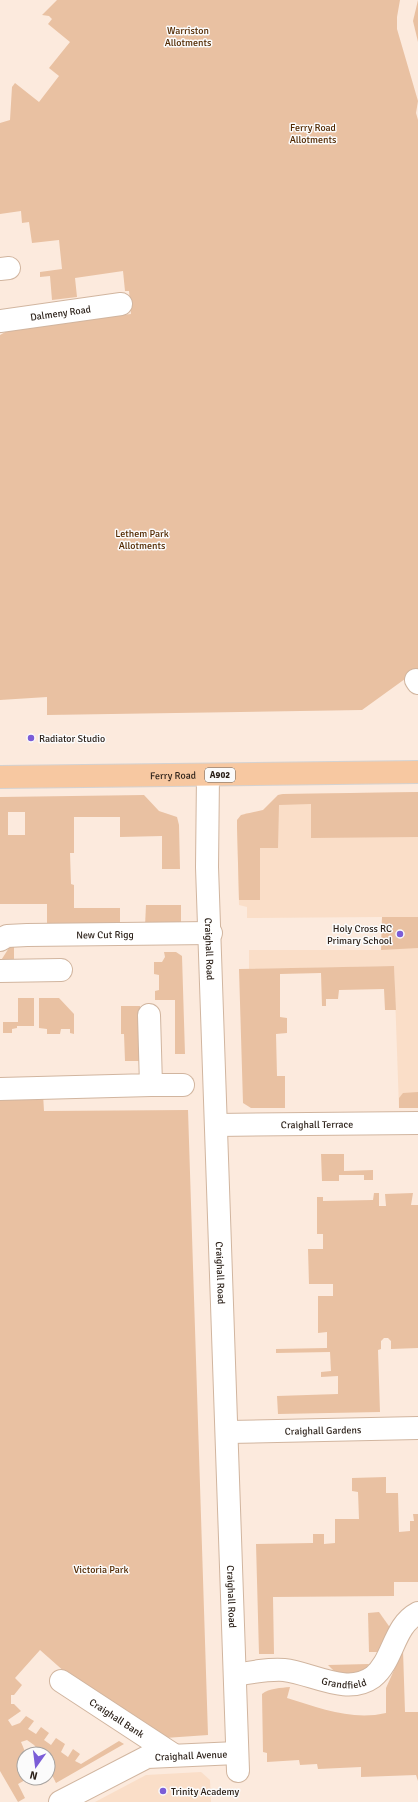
<svg xmlns="http://www.w3.org/2000/svg" width="418" height="1802" viewBox="0 0 418 1802" font-family="Signika,sans-serif">
<rect width="100%" height="100%" fill="#fceadd"/>
<!-- built -->
<g fill="#fadec8">
<path d="M 418,792 L 418,1108 L 399,1108 L 394,966 L 249,969 L 249,950 L 381,950 L 382,917 L 247,918 L 247,907 L 239,905 L 237,820 L 246,813 L 257,813 L 263,810 L 278,795 L 283,794 Z"/>
<path d="M 201,1772 L 210,1780 L 211,1802 L 95,1802 L 146,1775 Z"/>
</g>
<!-- green -->
<g fill="#e9c1a2" fill-rule="evenodd">
<path d="M 57,0 L 400,0 L 397,17 L 397,29 L 418,101 L 416,113 L 418,120 L 418,673 L 416,671 L 362,710 L 47,715 L 47,697 L 0,700 L 0,335 L 9,330 L 131,314 L 129,291 L 125,291 L 123,271 L 75,278 L 77,297 L 52,300 L 50,276 L 40,277 L 40,272 L 62,269 L 59,240 L 32,243 L 29,222 L 22,223 L 21,211 L 0,214 L 0,123 L 10,120 L 12,87 L 15,83 L 39,102 L 59,76 L 49,68 L 70,42 L 48,24 L 52,19 L 49,16 L 42,15 Z"/>
<path d="M 418,0 L 418,42 L 413,21 Z"/>
<path d="M 418,792 L 418,837 L 311,838 L 311,804 L 279,805 L 278,848 L 260,848 L 260,900 L 239,900 L 237,827 L 237,820 L 241,815 L 263,810 L 278,795 L 283,794 Z"/>
<path d="M 144,795 L 159,811 L 177,817 L 179,825 L 180,869 L 162,869 L 162,836 L 120,837 L 120,817 L 74,817 L 74,853 L 70,853 L 71,884 L 74,885 L 74,908 L 120,908 L 120,925 L 47,924 L 47,904 L 0,904 L 0,797 ZM 8,812 L 25,812 L 25,835 L 8,835 Z"/>
<path d="M 146,905 L 181,905 L 181,926 L 145,926 Z"/>
<path d="M 382,917 L 418,917 L 418,948 L 381,950 Z"/>
<path d="M 12,943 L 59,943 L 59,946 L 14,946 L 14,968 L 0,962 Z"/>
<path d="M 164,952 L 176,952 L 182,956 L 185,1054 L 175,1054 L 175,1000 L 155,1000 L 155,991 L 159,990 L 159,975 L 154,974 L 154,962 L 162,962 L 165,957 Z"/>
<path d="M 394,966 L 396,1010 L 385,1010 L 384,989 L 339,990 L 338,999 L 326,999 L 326,1006 L 322,1006 L 321,973 L 280,974 L 280,1017 L 287,1018 L 287,1033 L 276,1034 L 277,1076 L 285,1076 L 285,1108 L 251,1108 L 243,1103 L 239,969 Z"/>
<path d="M 18,998 L 34,998 L 34,1026 L 17,1026 L 17,1028 L 12,1029 L 12,1033 L 3,1033 L 3,1022 L 18,1022 Z"/>
<path d="M 39,998 L 59,998 L 74,1014 L 74,1034 L 70,1033 L 70,1029 L 61,1029 L 60,1034 L 47,1034 L 47,1029 L 39,1028 Z"/>
<path d="M 121,1006 L 140,1006 L 141,1061 L 125,1061 L 124,1034 L 121,1034 Z"/>
<path d="M 418,1092 L 418,1108 L 399,1108 L 399,1098 L 403,1093 Z"/>
<path d="M 43,1094 L 44,1111 L 188,1110 L 208,1735 L 165,1738 L 66,1673 L 40,1650 L 15,1678 L 22,1685 L 14,1695 L 11,1695 L 11,1704 L 14,1704 L 21,1711 L 8,1720 L 12,1726 L 20,1723 L 26,1716 L 34,1721 L 28,1729 L 36,1734 L 41,1727 L 49,1733 L 44,1740 L 51,1745 L 56,1738 L 65,1744 L 61,1752 L 68,1757 L 73,1749 L 80,1754 L 75,1761 L 81,1764 L 119,1741 L 124,1744 L 56,1783 L 48,1767 L 48,1754 L 42,1754 L 34,1745 L 27,1740 L 21,1742 L 26,1754 L 24,1754 L 24,1763 L 20,1765 L 24,1773 L 24,1778 L 27,1779 L 18,1784 L 25,1798 L 18,1802 L 0,1771 L 0,1095 Z"/>
<path d="M 321,1154 L 344,1154 L 344,1171 L 373,1170 L 373,1180 L 364,1180 L 364,1175 L 339,1175 L 339,1181 L 322,1181 Z"/>
<path d="M 374,1193 L 379,1193 L 379,1206 L 386,1206 L 385,1194 L 413,1193 L 411,1205 L 418,1205 L 418,1348 L 391,1349 L 391,1341 L 388,1338 L 384,1338 L 381,1341 L 381,1349 L 378,1350 L 380,1412 L 278,1414 L 277,1396 L 338,1394 L 338,1376 L 321,1377 L 321,1372 L 331,1371 L 330,1352 L 276,1353 L 276,1349 L 327,1348 L 327,1332 L 318,1333 L 318,1296 L 333,1296 L 333,1284 L 309,1284 L 308,1249 L 323,1249 L 323,1234 L 317,1234 L 317,1197 L 323,1197 L 323,1201 L 373,1200 Z"/>
<path d="M 386,1477 L 386,1493 L 398,1493 L 399,1532 L 410,1531 L 410,1521 L 414,1521 L 413,1514 L 418,1514 L 418,1582 L 394,1582 L 394,1596 L 273,1597 L 274,1654 L 259,1654 L 256,1544 L 313,1543 L 313,1534 L 324,1534 L 324,1544 L 335,1543 L 335,1519 L 359,1519 L 358,1492 L 352,1491 L 352,1478 Z"/>
<path d="M 379,1612 L 391,1629 L 378,1652 L 369,1652 L 368,1613 Z"/>
<path d="M 403,1650 L 405,1712 L 418,1712 L 418,1781 L 416,1775 L 361,1777 L 361,1767 L 318,1769 L 317,1764 L 300,1765 L 299,1760 L 267,1762 L 267,1753 L 263,1752 L 262,1694 C 269,1688 281,1688 290,1687 L 287,1698 C 320,1708 352,1721 386,1713 L 386,1688 Z"/>
<path d="M 369,1664 L 366,1668 L 355,1676 L 334,1671 L 328,1665 Z"/>
</g>
<g fill="none" stroke-linecap="round" stroke-linejoin="round">
<defs>
<g id="street">
<path d="M 0,269 L 9,268"/>
<path id="s1" d="M 0,321 L 121,304"/>
<path d="M 416,680 L 418,683"/>
<path id="s2" d="M 0,940 L 7,936 L 27,935 L 211,933"/>
<path d="M 0,971 L 61,970"/>
<path d="M 151,1085 L 183,1085"/>
<path d="M 0,1089 L 151,1085 L 149,1015"/>
<path id="s3" d="M 216,1125 L 418,1123"/>
<path id="s4" d="M 228,1432 L 418,1428"/>
<path id="s5" d="M 236,1675 C 252,1672 268,1669 284,1670 C 312,1673 347,1696 373,1677 C 394,1660 393,1626 418,1613"/>
<path id="s6" d="M 61,1681 L 174,1755"/>
<path id="s7" d="M 60,1802 L 147,1757 L 237,1753"/>
</g>
<g id="secondary">
<path id="s8" d="M 208,775 L 207,867 L 238,1771"/>
</g>
<g id="primary">
<path id="s9" d="M 0,777 L 418,772"/>
</g>
</defs>
<!-- street casing -->
<use href="#street" stroke="#d1b59f" stroke-width="24"/>
<!-- secondary casing -->
<use href="#secondary" stroke="#d1b59f" stroke-width="24"/>
<!-- primary casing -->
<use href="#primary" stroke="#d4d2d1" stroke-width="24"/>
<!-- street -->
<use href="#street" stroke="#fff" stroke-width="22"/>
<!-- secondary -->
<use href="#secondary" stroke="#fff" stroke-width="22"/>
<!-- primary -->
<use href="#primary" stroke="#f7c8a1" stroke-width="22"/>
</g>
<!-- markers -->
<g fill="#7b5dd7" stroke="#fbfbfb" stroke-width="1.5">
<circle cx="31" cy="738" r="4"/>
<circle cx="400" cy="934" r="4"/>
<circle cx="163" cy="1791" r="4"/>
</g>
<g text-anchor="middle" stroke-width="3" stroke-linejoin="round" paint-order="stroke">
<!-- shield labels -->
<rect fill="#fbfbfb" stroke="#69615b" stroke-width="1" x="205" y="768" width="30" height="14" rx="3"/>
<g font-size="9" font-weight="bold" fill="#2a1f17">
<text x="220" y="778">A902</text>
</g>
<!-- park labels -->
<g font-size="10" fill="#522900" stroke="#fbfbfb">
<text x="188" y="34">Warriston<tspan x="188" dy="12">Allotments</tspan></text>
<text x="313" y="131">Ferry Road<tspan x="313" dy="12">Allotments</tspan></text>
<text x="142" y="537">Lethem Park<tspan x="142" dy="12">Allotments</tspan></text>
<text x="101" y="1573">Victoria Park</text>
</g>
<!-- street labels -->
<g font-size="10" fill="#2a1f17" stroke="#fbfbfb">
<text dy="4" stroke="none"><textPath href="#s1" startOffset="61">Dalmeny Road</textPath></text>
<text dy="4" stroke="none"><textPath href="#s9" startOffset="173">Ferry Road</textPath></text>
<text dy="4" stroke="none"><textPath href="#s2" startOffset="106">New Cut Rigg</textPath></text>
<text dy="4" stroke="none"><textPath href="#s8" startOffset="174">Craighall Road</textPath></text>
<text dy="4" stroke="none"><textPath href="#s3" startOffset="101">Craighall Terrace</textPath></text>
<text dy="4" stroke="none"><textPath href="#s8" startOffset="498">Craighall Road</textPath></text>
<text dy="4" stroke="none"><textPath href="#s4" startOffset="95">Craighall Gardens</textPath></text>
<text dy="4" stroke="none"><textPath href="#s8" startOffset="822">Craighall Road</textPath></text>
<text dy="4" stroke="none"><textPath href="#s5" startOffset="110">Grandfield</textPath></text>
<text dy="4" stroke="none"><textPath href="#s6" startOffset="67">Craighall Bank</textPath></text>
<text dy="4" stroke="none"><textPath href="#s7" startOffset="142">Craighall Avenue</textPath></text>
</g>
<!-- poi labels -->
<g font-size="10" fill="#2a1f17" stroke="#fbfbfb" text-anchor="start">
<text x="39" y="742">Radiator Studio</text>
<text x="392" y="932" text-anchor="end">Holy Cross RC<tspan x="392" dy="12">Primary School</tspan></text>
<text x="171" y="1795">Trinity Academy</text>
</g>
</g>
<!-- north arrow -->
<g transform="translate(36 1766) rotate(194)"><circle r="19" fill="#fbfbfb" stroke="#a7a3a0"/>
<path d="M0-3L7 15L0 10L-7 15Z" fill="#7b5dd7"/>
<text y="-6" font-size="11" font-weight="bold" text-anchor="middle" fill="#2a1f17">N</text>
</g>
</svg>
